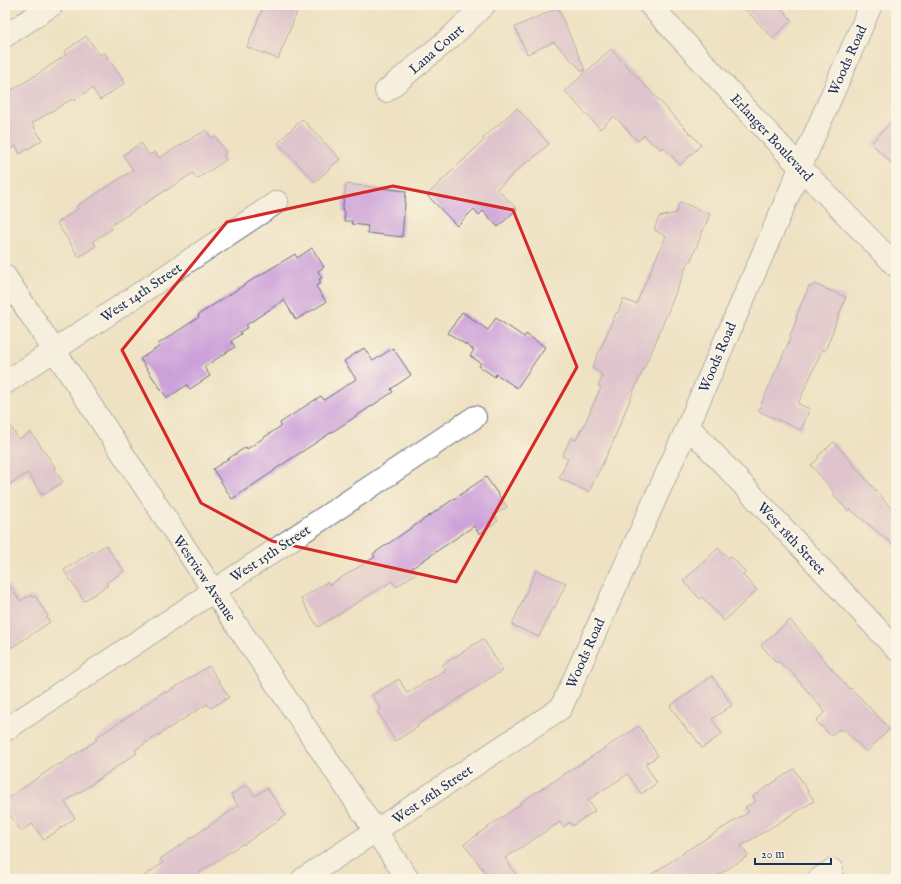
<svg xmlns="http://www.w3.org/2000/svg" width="901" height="884" viewBox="0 0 901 884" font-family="'IM FELL English',serif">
<rect width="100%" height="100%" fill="#fcf5e5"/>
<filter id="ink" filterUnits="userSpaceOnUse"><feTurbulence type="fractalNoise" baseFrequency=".025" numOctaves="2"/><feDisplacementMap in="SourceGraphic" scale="8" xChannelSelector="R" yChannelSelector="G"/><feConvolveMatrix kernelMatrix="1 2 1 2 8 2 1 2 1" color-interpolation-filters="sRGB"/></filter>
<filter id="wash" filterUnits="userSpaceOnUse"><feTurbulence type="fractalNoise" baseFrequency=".012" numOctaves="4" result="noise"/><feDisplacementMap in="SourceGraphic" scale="16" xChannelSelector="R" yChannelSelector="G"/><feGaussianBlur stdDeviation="0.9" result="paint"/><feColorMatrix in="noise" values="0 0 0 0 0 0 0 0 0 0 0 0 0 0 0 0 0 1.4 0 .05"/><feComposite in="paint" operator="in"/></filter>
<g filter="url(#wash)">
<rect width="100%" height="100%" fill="#efe2c3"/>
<g id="blocks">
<!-- building -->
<g fill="#cca0d9">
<path d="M 264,5 L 300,5 L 278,59 L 247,47 Z"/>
<path d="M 741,5 L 779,5 L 792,20 L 773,38 Z"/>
<path d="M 558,8 L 585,70 L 583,72 L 554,42 L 527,54 L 515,27 Z"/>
<path d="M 86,36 L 100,55 L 104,52 L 125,83 L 100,100 L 92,88 L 74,101 L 72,99 L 32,123 L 42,140 L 20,154 L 16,146 L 11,149 L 5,138 L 5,94 L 38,74 L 66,55 L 64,52 Z"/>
<path d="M 611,49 L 701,145 L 680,165 L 663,147 L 661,150 L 655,143 L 654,145 L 644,135 L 638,141 L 614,116 L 600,129 L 565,91 Z"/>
<path d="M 517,108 L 549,144 L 531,160 L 530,159 L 497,189 L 517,209 L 498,227 L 483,211 L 479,215 L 474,209 L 457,226 L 427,195 L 484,140 L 483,138 Z"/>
<path d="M 896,117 L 896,167 L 871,143 Z"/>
<path d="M 302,119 L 340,159 L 315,182 L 278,143 Z"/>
<path d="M 206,130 L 211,138 L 215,136 L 226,153 L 223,155 L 226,160 L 197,179 L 193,173 L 110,226 L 112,229 L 93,241 L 96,246 L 79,257 L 57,223 L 78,209 L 76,207 L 133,170 L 123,155 L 141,143 L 149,155 L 155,152 L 159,158 Z"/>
<path d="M 346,184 L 406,191 L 402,237 L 367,233 L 368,226 L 352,224 L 352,221 L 344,221 L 345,212 L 342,212 Z"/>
<path d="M 680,202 L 710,214 L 690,262 L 688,262 L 654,346 L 631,397 L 612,444 L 589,492 L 559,478 L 568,459 L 562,456 L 571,438 L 576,440 L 581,429 L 582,430 L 601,387 L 598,386 L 603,376 L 600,375 L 601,373 L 592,368 L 616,313 L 618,313 L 623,299 L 636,304 L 666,236 L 654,230 L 659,217 L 676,213 Z"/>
<path d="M 312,248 L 324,267 L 318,271 L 322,278 L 319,279 L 321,283 L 316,286 L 326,302 L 296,320 L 284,300 L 246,325 L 248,327 L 240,332 L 241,334 L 231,341 L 235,347 L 204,367 L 210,376 L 190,389 L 187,385 L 167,398 L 140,359 L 160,346 L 158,344 L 199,317 L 198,315 L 247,283 L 295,254 L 297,258 Z"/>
<path d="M 814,284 L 846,297 L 825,351 L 822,350 L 798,404 L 810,409 L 801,430 L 758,411 L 791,337 L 790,336 L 797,318 L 796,317 L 809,286 L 812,287 Z"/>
<path d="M 462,312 L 488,330 L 496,318 L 524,337 L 526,334 L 545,347 L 517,388 L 496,374 L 495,377 L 479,366 L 481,363 L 470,356 L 474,350 L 448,333 Z"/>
<path d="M 364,348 L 373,361 L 393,348 L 411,375 L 391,389 L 393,392 L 274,470 L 274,471 L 232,499 L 213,469 L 246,447 L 247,449 L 281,426 L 280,423 L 301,409 L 321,396 L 324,400 L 356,379 L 344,361 Z"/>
<path d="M 5,419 L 19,439 L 31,432 L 55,467 L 54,468 L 63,482 L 42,495 L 28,473 L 5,487 Z"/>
<path d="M 834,442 L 896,514 L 896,547 L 850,509 L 848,511 L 832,493 L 834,492 L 811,465 L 819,458 L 818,456 Z"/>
<path d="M 486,477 L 507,507 L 494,515 L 498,521 L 479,534 L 474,526 L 412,568 L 416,573 L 396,587 L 392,581 L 318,627 L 301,599 L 327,582 L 329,585 L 375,557 L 373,554 Z"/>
<path d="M 106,545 L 124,571 L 106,583 L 108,585 L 84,601 L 64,570 L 95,550 L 96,551 Z"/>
<path d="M 718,548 L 729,558 L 731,556 L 745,572 L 743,575 L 757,590 L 724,621 L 702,597 L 700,599 L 683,581 Z"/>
<path d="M 536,570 L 566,583 L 554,609 L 552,608 L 539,637 L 512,625 Z"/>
<path d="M 5,579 L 20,601 L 31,595 L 32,597 L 35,596 L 48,616 L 47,618 L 50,622 L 5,652 Z"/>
<path d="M 790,620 L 849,689 L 851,688 L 890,729 L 866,752 L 844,729 L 841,731 L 839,729 L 831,736 L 816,721 L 825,712 L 788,668 L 786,669 L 779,661 L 777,663 L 761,645 Z"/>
<path d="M 483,639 L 503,670 L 417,725 L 418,727 L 395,741 L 377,711 L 381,709 L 372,695 L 399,679 L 407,693 L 446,670 L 442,665 Z"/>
<path d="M 209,666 L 229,697 L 211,708 L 207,704 L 135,750 L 137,753 L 65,802 L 75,818 L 44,840 L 32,824 L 21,831 L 5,808 L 5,800 L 58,764 L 59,765 L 97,740 L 95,738 L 142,708 L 141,707 L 165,691 L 166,693 Z"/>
<path d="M 712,676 L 732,705 L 712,719 L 722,734 L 702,748 L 691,732 L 689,733 L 670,706 Z"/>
<path d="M 639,726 L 658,756 L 645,764 L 657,783 L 641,794 L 628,774 L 588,800 L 595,811 L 572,826 L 570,822 L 563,827 L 560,822 L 505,858 L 519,879 L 490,879 L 464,844 L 521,804 L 520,803 Z"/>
<path d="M 794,769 L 814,801 L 741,846 L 748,856 L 712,879 L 644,879 L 684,853 L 684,852 L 749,812 L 745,807 L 756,801 L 753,796 Z"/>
<path d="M 247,784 L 255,796 L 267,788 L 286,815 L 243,845 L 242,844 L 190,879 L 140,879 L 163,863 L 160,859 L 238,806 L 231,795 Z"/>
</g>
</g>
</g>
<g filter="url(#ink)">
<use href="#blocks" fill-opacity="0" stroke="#656e81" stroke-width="1"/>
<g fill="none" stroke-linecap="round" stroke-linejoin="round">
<defs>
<g id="minor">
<path d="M 650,5 L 800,167 L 896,266"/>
<path d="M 5,36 L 52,5"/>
<path d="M 386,91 L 450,38 L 484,5"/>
<path d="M 5,276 L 213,590 L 408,879"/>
<path d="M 5,383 L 277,202"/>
<path d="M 688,426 L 896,649"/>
<path d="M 5,730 L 475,417"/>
<path d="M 819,879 L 832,870"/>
</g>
<path id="tertiary" d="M 303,879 L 561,708 L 688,426 L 871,5"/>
</defs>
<!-- minor casing -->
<use href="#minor" stroke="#656e81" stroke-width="24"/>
<!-- tertiary casing -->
<use href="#tertiary" stroke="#656e81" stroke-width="24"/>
<!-- minor -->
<use href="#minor" stroke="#fff" stroke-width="22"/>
<!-- tertiary -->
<use href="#tertiary" stroke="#fff" stroke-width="22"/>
</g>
</g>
<!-- marked area -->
<path d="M0 0H901V884H0ZM 393,186 L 513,210 L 577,367 L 456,582 L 272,541 L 201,503 L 122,350 L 227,222 Z" fill="#efe2c3" fill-opacity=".55" fill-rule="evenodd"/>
<path fill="none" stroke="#d62828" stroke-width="3" stroke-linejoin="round" d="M 393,186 L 513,210 L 577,367 L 456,582 L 272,541 L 201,503 L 122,350 L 227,222 Z"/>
<g text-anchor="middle" stroke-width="4" stroke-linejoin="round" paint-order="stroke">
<!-- street labels -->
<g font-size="14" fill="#1b2f5e" stroke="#fcf5e5">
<text transform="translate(436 49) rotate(-41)" y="5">Lana Court</text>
<text transform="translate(847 60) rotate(-66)" y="5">Woods Road</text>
<text transform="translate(772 137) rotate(47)" y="5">Erlanger Boulevard</text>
<text transform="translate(141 292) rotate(-34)" y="5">West 14th Street</text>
<text transform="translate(717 357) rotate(-67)" y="5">Woods Road</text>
<text transform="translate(792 538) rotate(47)" y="5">West 18th Street</text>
<text transform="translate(270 553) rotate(-33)" y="5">West 15th Street</text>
<text transform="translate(205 578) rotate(56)" y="5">Westview Avenue</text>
<text transform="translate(585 653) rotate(-66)" y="5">Woods Road</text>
<text transform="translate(432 794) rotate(-34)" y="5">West 16th Street</text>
</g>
</g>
<!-- margin -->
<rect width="901" height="884" fill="none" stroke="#fcf5e5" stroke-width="20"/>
<!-- scale -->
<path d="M755 858v6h76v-6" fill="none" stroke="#1b2f5e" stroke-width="2"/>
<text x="761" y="858" font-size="12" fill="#1b2f5e" stroke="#fcf5e5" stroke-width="3" paint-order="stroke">20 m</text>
</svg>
